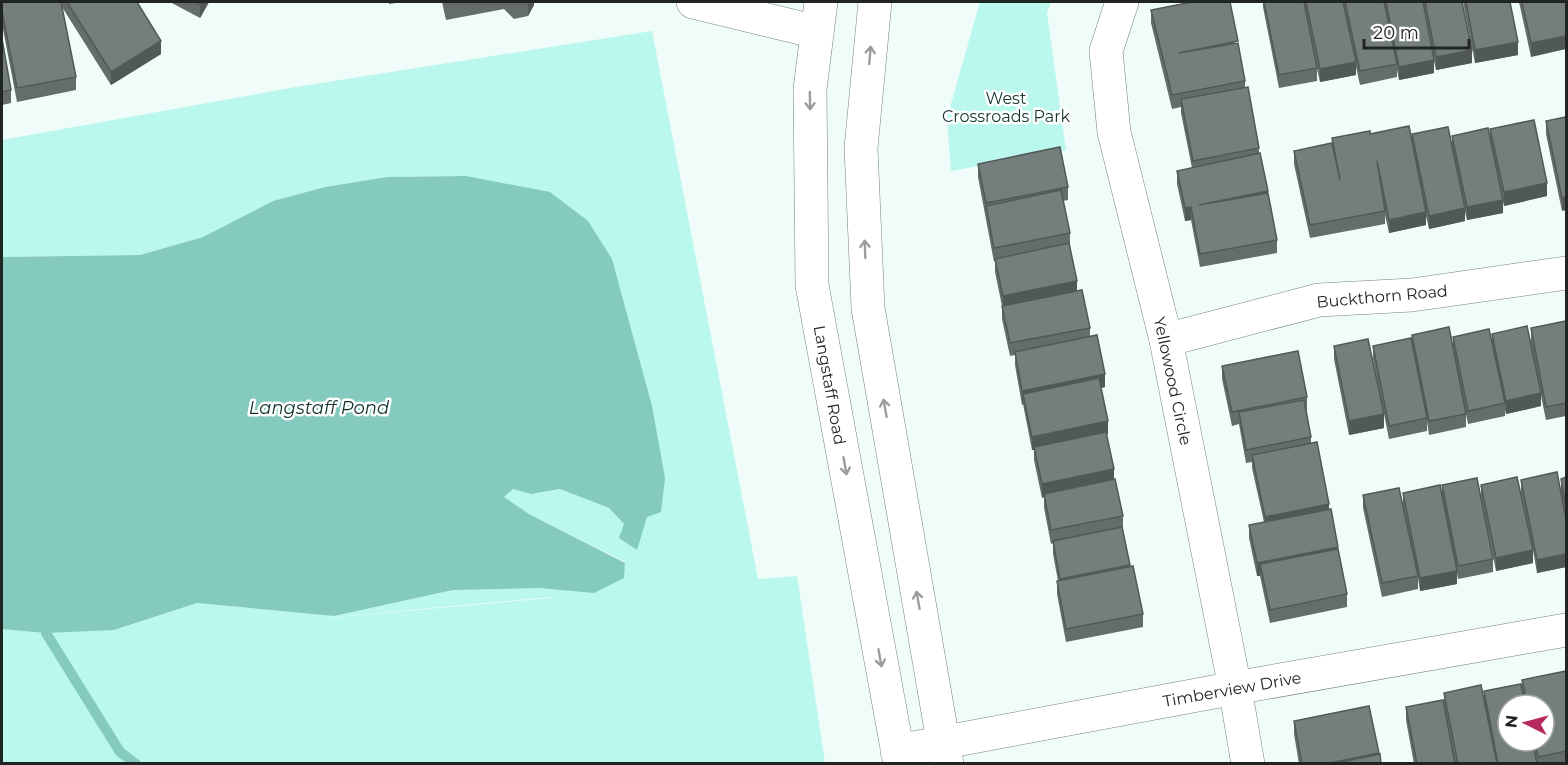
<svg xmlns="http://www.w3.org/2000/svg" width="1568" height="765" viewBox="0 0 1568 765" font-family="Montserrat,sans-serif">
<rect width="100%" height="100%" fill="#effcf9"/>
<!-- green -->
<g fill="#baf7ec" fill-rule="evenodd">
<path d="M 980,2 L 1051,2 L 1047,13 L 1066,150 L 951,171 L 947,118 Z"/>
<path d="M 652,31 L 758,579 L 797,576 L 825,763 L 2,764 L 2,627 L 114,630 L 197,603 L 334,616 L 453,590 L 624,577 L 625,562 L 529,514 L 504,497 L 513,489 L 531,494 L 560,489 L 609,508 L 624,524 L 636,550 L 466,176 L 387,177 L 325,187 L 273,201 L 203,237 L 140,255 L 2,257 L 2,140 L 296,87 ZM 551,597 L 551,598 L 281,622 Z"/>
</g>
<!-- water -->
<path fill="#85cabe" d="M 466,176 L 550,192 L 588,221 L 612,259 L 652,406 L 665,478 L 661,512 L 647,517 L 637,550 L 619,538 L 624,524 L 609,508 L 560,489 L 531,494 L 513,489 L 504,497 L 529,514 L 625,563 L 624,578 L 594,593 L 540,588 L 453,590 L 334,616 L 197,603 L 114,630 L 46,633 L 2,629 L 2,257 L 140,255 L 203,237 L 273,201 L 325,187 L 387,177 Z"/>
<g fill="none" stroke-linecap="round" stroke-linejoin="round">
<!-- stream -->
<path stroke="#85cabe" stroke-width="10" d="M 46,633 L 120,752 L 136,764"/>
<defs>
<g id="minor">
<path d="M 693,2 L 817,32"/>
<path d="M 1122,2 L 1106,51 L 1114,132 L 1166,340 L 1235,688 L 1248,764"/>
<path d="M 1166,340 L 1319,300 L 1412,295 L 1566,273"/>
<path d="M 897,751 L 1235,688 L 1566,630"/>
</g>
<g id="secondary">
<path d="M 821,2 L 810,89 L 812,285 L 900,764"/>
<path d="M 875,2 L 861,148 L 868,308 L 947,764"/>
</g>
</defs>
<!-- minor casing -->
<use href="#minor" stroke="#778280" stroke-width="34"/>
<!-- secondary casing -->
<use href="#secondary" stroke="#778280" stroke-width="34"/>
<!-- minor -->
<use href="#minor" stroke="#fff" stroke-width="33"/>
<!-- secondary -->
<use href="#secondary" stroke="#fff" stroke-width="33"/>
</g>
<!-- wall -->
<g fill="#646d6c">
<path d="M 2,2 L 137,2 L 161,54 L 111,85 L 62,7 L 76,77 L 76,90 L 17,102 L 2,24 Z"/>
<path d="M 170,2 L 209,2 L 200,18 Z"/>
<path d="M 389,2 L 403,2 L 389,4 Z"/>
<path d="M 442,2 L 534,2 L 534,5 L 528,16 L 514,19 L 504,9 L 446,20 Z"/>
<path d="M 1263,2 L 1304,2 L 1304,5 L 1304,2 L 1462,2 L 1472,63 L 1436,70 L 1434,61 L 1434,73 L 1399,80 L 1397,70 L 1397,77 L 1360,85 L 1356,67 L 1356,75 L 1320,82 L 1317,69 L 1317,81 L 1279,88 L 1263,7 Z"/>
<path d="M 1463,2 L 1510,2 L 1518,55 L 1475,63 Z"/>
<path d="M 1519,2 L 1566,2 L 1531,57 Z"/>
<path d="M 1151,10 L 1238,44 L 1245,81 L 1245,87 L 1259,148 L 1259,153 L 1277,240 L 1277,253 L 1200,267 L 1191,220 L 1185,221 L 1177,184 L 1177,171 L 1192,168 L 1181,113 L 1181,107 L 1172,109 L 1151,23 Z"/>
<path d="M 2,39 L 11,90 L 11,103 L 2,105 Z"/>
<path d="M 1566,117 L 1562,211 L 1546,134 L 1546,121 Z"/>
<path d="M 1490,129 L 1547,196 L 1504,206 L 1503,202 L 1503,213 L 1467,220 L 1465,212 L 1465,221 L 1429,229 L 1426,216 L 1426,225 L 1389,233 L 1385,215 L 1385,224 L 1310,238 L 1294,164 L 1294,151 L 1332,145 L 1332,138 L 1370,134 L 1412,142 L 1412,134 L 1452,142 L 1452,136 L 1490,141 Z"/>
<path d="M 978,164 L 1068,187 L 1068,200 L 1063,201 L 1070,233 L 1070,246 L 1077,291 L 1090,328 L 1090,337 L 1105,387 L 1101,388 L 1108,434 L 1107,435 L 1114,480 L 1123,516 L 1123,529 L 1130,567 L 1143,614 L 1143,627 L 1066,642 L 1057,594 L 1057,581 L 1058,581 L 1053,554 L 1053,543 L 1051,544 L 1044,508 L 1044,497 L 1042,498 L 1034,460 L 1034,450 L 1032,450 L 1023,404 L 1022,405 L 1015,365 L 1015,355 L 1010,356 L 1002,319 L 1002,306 L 995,272 L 995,261 L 994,262 L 978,177 Z"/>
<path d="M 1566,321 L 1566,416 L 1546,420 L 1541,396 L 1541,406 L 1506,414 L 1505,410 L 1505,416 L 1468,424 L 1463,399 L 1466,414 L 1466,427 L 1429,435 L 1427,421 L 1427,431 L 1389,439 L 1373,359 L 1373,346 L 1412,346 L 1412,335 L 1453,347 L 1453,337 L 1492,340 L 1492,334 L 1531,341 L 1531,328 Z"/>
<path d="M 1334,346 L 1384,428 L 1349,435 L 1334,359 Z"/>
<path d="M 1222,366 L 1307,397 L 1307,410 L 1306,410 L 1311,437 L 1311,443 L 1329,509 L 1338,549 L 1347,594 L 1347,607 L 1270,623 L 1260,576 L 1257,576 L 1249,538 L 1249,525 L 1264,522 L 1252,468 L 1252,462 L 1246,463 L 1239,424 L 1232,426 L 1222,379 Z"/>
<path d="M 1566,477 L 1566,567 L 1537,573 L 1533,550 L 1533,563 L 1496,571 L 1489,536 L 1493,559 L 1493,572 L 1458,579 L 1457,573 L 1457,584 L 1420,591 L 1418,578 L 1418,589 L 1382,597 L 1363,508 L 1363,495 L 1403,505 L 1403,493 L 1442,497 L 1442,485 L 1481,498 L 1481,485 L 1521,492 L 1521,480 L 1561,491 L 1561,479 Z"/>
<path d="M 1566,675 L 1566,764 L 1537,764 L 1532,741 L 1544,741 L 1544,705 L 1508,705 L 1537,764 L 1414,764 L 1406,720 L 1406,707 L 1444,703 L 1444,693 L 1484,702 L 1484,691 L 1522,689 L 1522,680 Z"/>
<path d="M 1369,706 L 1379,754 L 1381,764 L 1299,764 L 1294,734 L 1294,721 Z"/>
</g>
<!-- shaded-wall -->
<g fill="#515958">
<path d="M 202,2 L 209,2 L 200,18 L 200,5 Z"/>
<path d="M 528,2 L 534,2 L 534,5 L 528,16 Z"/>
<path d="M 1566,36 L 1566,49 L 1531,57 L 1531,43 Z"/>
<path d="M 161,41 L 161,54 L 111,85 L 111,72 Z"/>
<path d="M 1518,42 L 1518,55 L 1475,63 L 1475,50 Z"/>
<path d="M 1472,50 L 1472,63 L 1436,70 L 1436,57 Z"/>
<path d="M 1434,60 L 1434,73 L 1399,80 L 1399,67 Z"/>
<path d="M 1356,62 L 1356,75 L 1320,82 L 1320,69 Z"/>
<path d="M 1547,183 L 1547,196 L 1504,206 L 1504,192 Z"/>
<path d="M 1268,191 L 1268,204 L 1199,205 Z"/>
<path d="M 1566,197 L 1566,210 L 1562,211 L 1562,198 Z"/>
<path d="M 1503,200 L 1503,213 L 1467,220 L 1467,207 Z"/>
<path d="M 1191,207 L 1191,220 L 1185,221 L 1185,208 Z"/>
<path d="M 1465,208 L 1465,221 L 1429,229 L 1429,216 Z"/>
<path d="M 1426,212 L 1426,225 L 1389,233 L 1389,220 Z"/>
<path d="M 1077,281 L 1077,294 L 1003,309 L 1003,296 Z"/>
<path d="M 1105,374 L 1105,387 L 1025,404 L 1023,394 L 1023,404 L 1022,405 L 1022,391 Z"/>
<path d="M 1541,393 L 1541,406 L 1506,414 L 1506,401 Z"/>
<path d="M 1384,414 L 1384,428 L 1349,435 L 1349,421 Z"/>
<path d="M 1108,421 L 1108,434 L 1035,450 L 1034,447 L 1034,450 L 1032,450 L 1032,437 Z"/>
<path d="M 1114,469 L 1114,482 L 1044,494 L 1044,497 L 1042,498 L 1042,484 Z"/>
<path d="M 1329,504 L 1329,517 L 1265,530 L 1265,517 Z"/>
<path d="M 1338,547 L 1338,560 L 1260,564 L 1260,576 L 1257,576 L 1257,563 Z"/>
<path d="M 1533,550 L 1533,563 L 1496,571 L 1496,558 Z"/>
<path d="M 1566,554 L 1566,567 L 1537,573 L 1537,560 Z"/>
<path d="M 1457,571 L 1457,584 L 1420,591 L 1420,578 Z"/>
</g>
<!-- building -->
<g fill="#747f7d" stroke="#515958" stroke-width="1.5">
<path d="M 2,2 L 61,2 L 76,77 L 17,88 L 2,11 Z"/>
<path d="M 67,2 L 137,2 L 161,41 L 111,72 Z"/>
<path d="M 194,2 L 202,2 L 200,5 Z"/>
<path d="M 1192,2 L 1230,2 L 1238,41 L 1179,53 L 1238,43 L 1245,81 L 1172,95 L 1151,10 Z"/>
<path d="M 1264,2 L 1304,2 L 1317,68 L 1279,75 Z"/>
<path d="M 1306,2 L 1343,2 L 1356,62 L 1320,69 Z"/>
<path d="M 1345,2 L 1384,2 L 1397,64 L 1360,71 Z"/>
<path d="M 1386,2 L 1423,2 L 1434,60 L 1399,67 Z"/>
<path d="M 1425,2 L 1462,2 L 1472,50 L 1436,57 Z"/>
<path d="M 1466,2 L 1510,2 L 1518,42 L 1475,50 Z"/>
<path d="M 1522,2 L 1566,2 L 1566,36 L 1531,43 Z"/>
<path d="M 2,39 L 11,90 L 2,92 Z"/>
<path d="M 1248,87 L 1259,148 L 1193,161 L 1181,99 Z"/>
<path d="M 1566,117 L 1566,197 L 1562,198 L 1546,121 Z"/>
<path d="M 1534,120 L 1547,183 L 1504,192 L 1490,129 Z"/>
<path d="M 1409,126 L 1426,212 L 1389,220 L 1377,161 L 1385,211 L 1310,225 L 1294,151 L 1332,143 L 1340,180 L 1332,138 L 1370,131 L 1370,134 Z"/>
<path d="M 1448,127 L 1465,208 L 1429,216 L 1412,134 Z"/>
<path d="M 1488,128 L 1503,200 L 1467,207 L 1452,136 Z"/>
<path d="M 1060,147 L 1068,187 L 986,203 L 978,164 Z"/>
<path d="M 1260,153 L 1268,191 L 1199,205 L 1268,193 L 1277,240 L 1200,254 L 1191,207 L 1185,208 L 1177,171 Z"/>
<path d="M 1061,190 L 1070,233 L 994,248 L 986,206 Z"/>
<path d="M 1069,243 L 1077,281 L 1003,296 L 995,259 Z"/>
<path d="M 1082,290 L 1090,328 L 1010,343 L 1002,306 Z"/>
<path d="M 1566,321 L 1566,403 L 1546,407 L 1531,328 Z"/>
<path d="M 1527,326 L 1541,393 L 1506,401 L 1492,334 Z"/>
<path d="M 1449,327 L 1466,414 L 1429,421 L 1412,335 Z"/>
<path d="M 1489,329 L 1505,403 L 1468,411 L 1453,337 Z"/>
<path d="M 1097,335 L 1105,374 L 1022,391 L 1015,352 Z"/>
<path d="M 1411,338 L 1427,418 L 1389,426 L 1373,346 Z"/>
<path d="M 1368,339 L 1384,414 L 1349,421 L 1334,346 Z"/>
<path d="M 1298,351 L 1307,397 L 1232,412 L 1222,366 Z"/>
<path d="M 1099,378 L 1108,421 L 1032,437 L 1023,394 Z"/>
<path d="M 1304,400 L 1311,437 L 1246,450 L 1239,412 Z"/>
<path d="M 1106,432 L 1114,469 L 1042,484 L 1034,447 Z"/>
<path d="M 1317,442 L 1329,504 L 1265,517 L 1252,455 Z"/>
<path d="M 1557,472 L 1566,519 L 1566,554 L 1537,560 L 1521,480 Z"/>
<path d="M 1517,477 L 1533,550 L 1496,558 L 1481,485 Z"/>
<path d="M 1566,477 L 1566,507 L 1561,479 Z"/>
<path d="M 1477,478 L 1493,559 L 1458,566 L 1442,485 Z"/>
<path d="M 1115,479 L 1123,516 L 1051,530 L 1044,494 Z"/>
<path d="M 1440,485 L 1457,571 L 1420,578 L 1403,493 Z"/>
<path d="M 1399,488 L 1418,576 L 1382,583 L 1363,495 Z"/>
<path d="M 1331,509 L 1338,547 L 1257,563 L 1249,525 Z"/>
<path d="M 1122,527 L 1130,565 L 1060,579 L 1053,541 Z"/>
<path d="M 1338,549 L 1347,594 L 1270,610 L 1260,564 Z"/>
<path d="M 1133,566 L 1143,614 L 1066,629 L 1057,581 Z"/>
<path d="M 1566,671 L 1566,751 L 1538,757 L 1535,741 L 1544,741 L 1544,705 L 1528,705 L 1522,680 Z"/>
<path d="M 1521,684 L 1525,705 L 1508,705 L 1508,741 L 1532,741 L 1537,763 L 1498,764 L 1484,691 Z"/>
<path d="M 1481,685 L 1497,764 L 1458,764 L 1444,693 Z"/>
<path d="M 1443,700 L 1455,764 L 1417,764 L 1406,707 Z"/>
<path d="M 1369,706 L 1379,753 L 1325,764 L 1302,764 L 1294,721 Z"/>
<path d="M 1380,754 L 1381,764 L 1332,764 Z"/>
</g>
<!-- one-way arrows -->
<defs><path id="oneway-shaft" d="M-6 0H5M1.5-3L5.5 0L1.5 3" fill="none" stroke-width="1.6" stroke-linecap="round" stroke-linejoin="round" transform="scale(1.5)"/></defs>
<g stroke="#9b9c9c">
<use href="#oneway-shaft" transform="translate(870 55) rotate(-85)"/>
<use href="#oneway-shaft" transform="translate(810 101) rotate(89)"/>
<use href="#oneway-shaft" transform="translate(865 249) rotate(-92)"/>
<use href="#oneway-shaft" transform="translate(885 408) rotate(-100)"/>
<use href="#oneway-shaft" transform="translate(845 466) rotate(80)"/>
<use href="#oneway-shaft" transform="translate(918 600) rotate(-100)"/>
<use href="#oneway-shaft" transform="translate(880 658) rotate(80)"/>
</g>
<g text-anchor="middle" stroke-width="5" stroke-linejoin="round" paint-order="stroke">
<!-- park labels -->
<g font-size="16" fill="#143631" stroke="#fff">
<text x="1006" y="104">West<tspan x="1006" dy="18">Crossroads Park</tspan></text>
</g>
<!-- street labels -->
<g font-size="16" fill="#202423" stroke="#fff">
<text transform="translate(1382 296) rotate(-5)" y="6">Buckthorn Road</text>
<text transform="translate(1173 381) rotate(78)" y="6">Yellowood Circle</text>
<text transform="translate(830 385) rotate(80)" y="6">Langstaff Road</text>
<text transform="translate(1232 689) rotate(-10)" y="6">Timberview Drive</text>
</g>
<!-- water labels -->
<g font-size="18" font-style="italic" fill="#10322d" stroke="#fff">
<text x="319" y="414">Langstaff Pond</text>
</g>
</g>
<!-- border -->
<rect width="1568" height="765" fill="none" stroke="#202423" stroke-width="6"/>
<!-- north arrow -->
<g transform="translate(1526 723) rotate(276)"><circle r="28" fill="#ffffff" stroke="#a6a7a7" stroke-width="1.5"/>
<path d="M0-4.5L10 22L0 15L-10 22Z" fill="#b6295d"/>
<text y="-9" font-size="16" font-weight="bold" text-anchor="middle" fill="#202423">N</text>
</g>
<!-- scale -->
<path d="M1364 39v9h105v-9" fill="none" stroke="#202423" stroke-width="3"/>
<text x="1373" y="39" font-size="18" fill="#202423" stroke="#ffffff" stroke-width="4.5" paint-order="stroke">20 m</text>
</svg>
